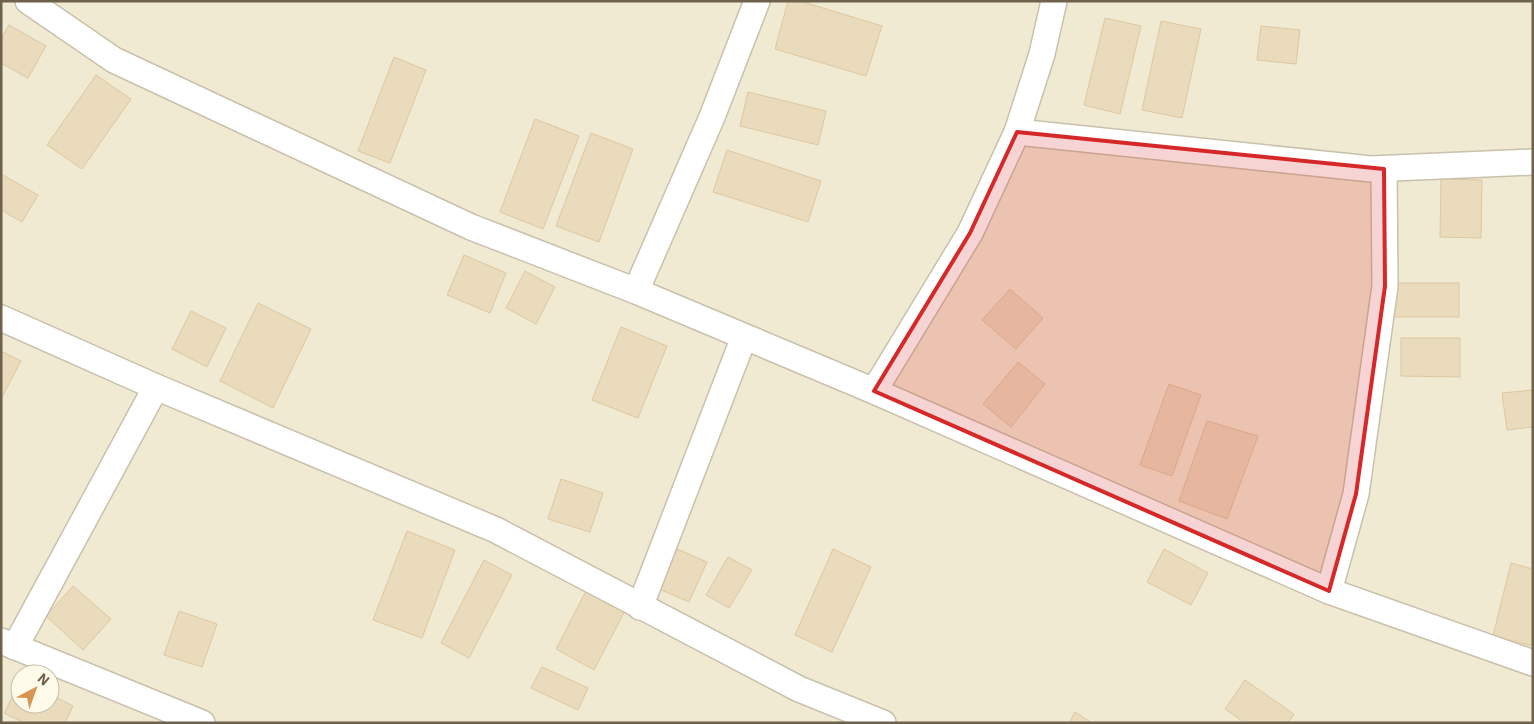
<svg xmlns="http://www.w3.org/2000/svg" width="1534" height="724" viewBox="0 0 1534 724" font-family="'IBM Plex Sans',sans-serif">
<rect width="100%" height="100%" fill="#faf7e4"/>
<!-- residential -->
<path fill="#f1ead3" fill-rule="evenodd" d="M 1,1 L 1533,1 L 1533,723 L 1,723 ZM 20,674 L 50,674 L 50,704 L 20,704 Z"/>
<!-- building -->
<g fill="#eadbbc" stroke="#dec7a0">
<path d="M 788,1 L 800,1 L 882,26 L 866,76 L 775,49 Z"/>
<path d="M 1105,18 L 1141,26 L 1120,114 L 1084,105 Z"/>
<path d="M 1161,21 L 1201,29 L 1182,118 L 1142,110 Z"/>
<path d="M 9,25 L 46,46 L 28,78 L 1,63 L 1,39 Z"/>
<path d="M 1261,26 L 1300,30 L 1296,64 L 1257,60 Z"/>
<path d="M 394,57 L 426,70 L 390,163 L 358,151 Z"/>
<path d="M 96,75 L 131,99 L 82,169 L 47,145 Z"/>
<path d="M 748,92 L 826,111 L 818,145 L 740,126 Z"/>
<path d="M 535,119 L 579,136 L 543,229 L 500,212 Z"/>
<path d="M 591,133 L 633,149 L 599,242 L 556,226 Z"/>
<path d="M 727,150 L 821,181 L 808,222 L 713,192 Z"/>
<path d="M 1,174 L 38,195 L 22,222 L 1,210 Z"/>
<path d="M 1441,179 L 1482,180 L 1481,238 L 1440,237 Z"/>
<path d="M 464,255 L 506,273 L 490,313 L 447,295 Z"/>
<path d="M 525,271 L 555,287 L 536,324 L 506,308 Z"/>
<path d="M 1392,283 L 1459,283 L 1459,317 L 1393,317 Z"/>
<path d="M 1010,289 L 1043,318 L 1016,349 L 982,320 Z"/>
<path d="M 258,303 L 311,329 L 273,408 L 220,381 Z"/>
<path d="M 191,311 L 226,328 L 207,367 L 172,349 Z"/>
<path d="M 621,327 L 667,346 L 638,418 L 592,400 Z"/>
<path d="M 1401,338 L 1460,338 L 1460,377 L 1401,376 Z"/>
<path d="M 1,351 L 21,361 L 1,399 Z"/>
<path d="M 1018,362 L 1045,384 L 1011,427 L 983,404 Z"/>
<path d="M 1169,384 L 1201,395 L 1172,476 L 1140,465 Z"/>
<path d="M 1533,390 L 1533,427 L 1507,430 L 1502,393 Z"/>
<path d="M 1207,421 L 1258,436 L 1227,519 L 1179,501 Z"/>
<path d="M 561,479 L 603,493 L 590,532 L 548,519 Z"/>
<path d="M 407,531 L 455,550 L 422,638 L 373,620 Z"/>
<path d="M 677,549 L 707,562 L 689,602 L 659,589 Z"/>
<path d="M 833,549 L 871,567 L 832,652 L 795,635 Z"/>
<path d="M 1164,549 L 1208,573 L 1191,605 L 1147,582 Z"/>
<path d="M 728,557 L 752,570 L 729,608 L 706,595 Z"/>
<path d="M 484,560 L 512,575 L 469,658 L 441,643 Z"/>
<path d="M 1511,563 L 1533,569 L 1533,646 L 1493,636 Z"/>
<path d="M 73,586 L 111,619 L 83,650 L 46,616 Z"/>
<path d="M 588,587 L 627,607 L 594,670 L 556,649 Z"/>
<path d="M 179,611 L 217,624 L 202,667 L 164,655 Z"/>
<path d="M 542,667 L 588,688 L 578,710 L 531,688 Z"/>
<path d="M 1245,680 L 1294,714 L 1288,723 L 1245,723 L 1225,709 Z"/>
<path d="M 20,682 L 20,704 L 50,704 L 50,694 L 73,706 L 65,723 L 24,723 L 4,713 Z"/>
<path d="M 1075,712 L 1092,723 L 1069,723 Z"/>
</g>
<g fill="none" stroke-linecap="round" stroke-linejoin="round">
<defs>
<g id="street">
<path d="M 28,1 L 114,60 L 471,227 L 636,291 L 874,391 L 1329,591 L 1533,663"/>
<path d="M 1017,132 L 1371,169 L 1533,162"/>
<path d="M 636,291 L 712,117 L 757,1"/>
<path d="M 1,318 L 156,387 L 496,530 L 799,689 L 883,723"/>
<path d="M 874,391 L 970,233 L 1017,132 L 1042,54 L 1054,1"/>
<path d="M 1329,591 L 1356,494 L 1385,286 L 1384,169"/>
<path d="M 640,607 L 744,337"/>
<path d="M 1,641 L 202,723"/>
<path d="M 15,647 L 156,387"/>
</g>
</defs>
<!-- street casing -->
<use href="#street" stroke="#c9c1ab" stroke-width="28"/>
<!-- street -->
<use href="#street" stroke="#fff" stroke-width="25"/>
</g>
<!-- marked area -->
<path fill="#d62828" fill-opacity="0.2" stroke="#d62828" stroke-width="4" stroke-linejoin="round" d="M 1017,132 L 1384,169 L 1385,286 L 1356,494 L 1329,591 L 874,391 L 970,233 Z"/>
<!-- border -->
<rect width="1534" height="724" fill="none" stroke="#6f624c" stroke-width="5"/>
<!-- north arrow -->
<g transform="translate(35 689) rotate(41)"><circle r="24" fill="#fdfae9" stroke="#c4bdaa"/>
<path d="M0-4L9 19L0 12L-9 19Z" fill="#d99453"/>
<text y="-8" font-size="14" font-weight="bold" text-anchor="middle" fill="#6f624c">N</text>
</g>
</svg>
